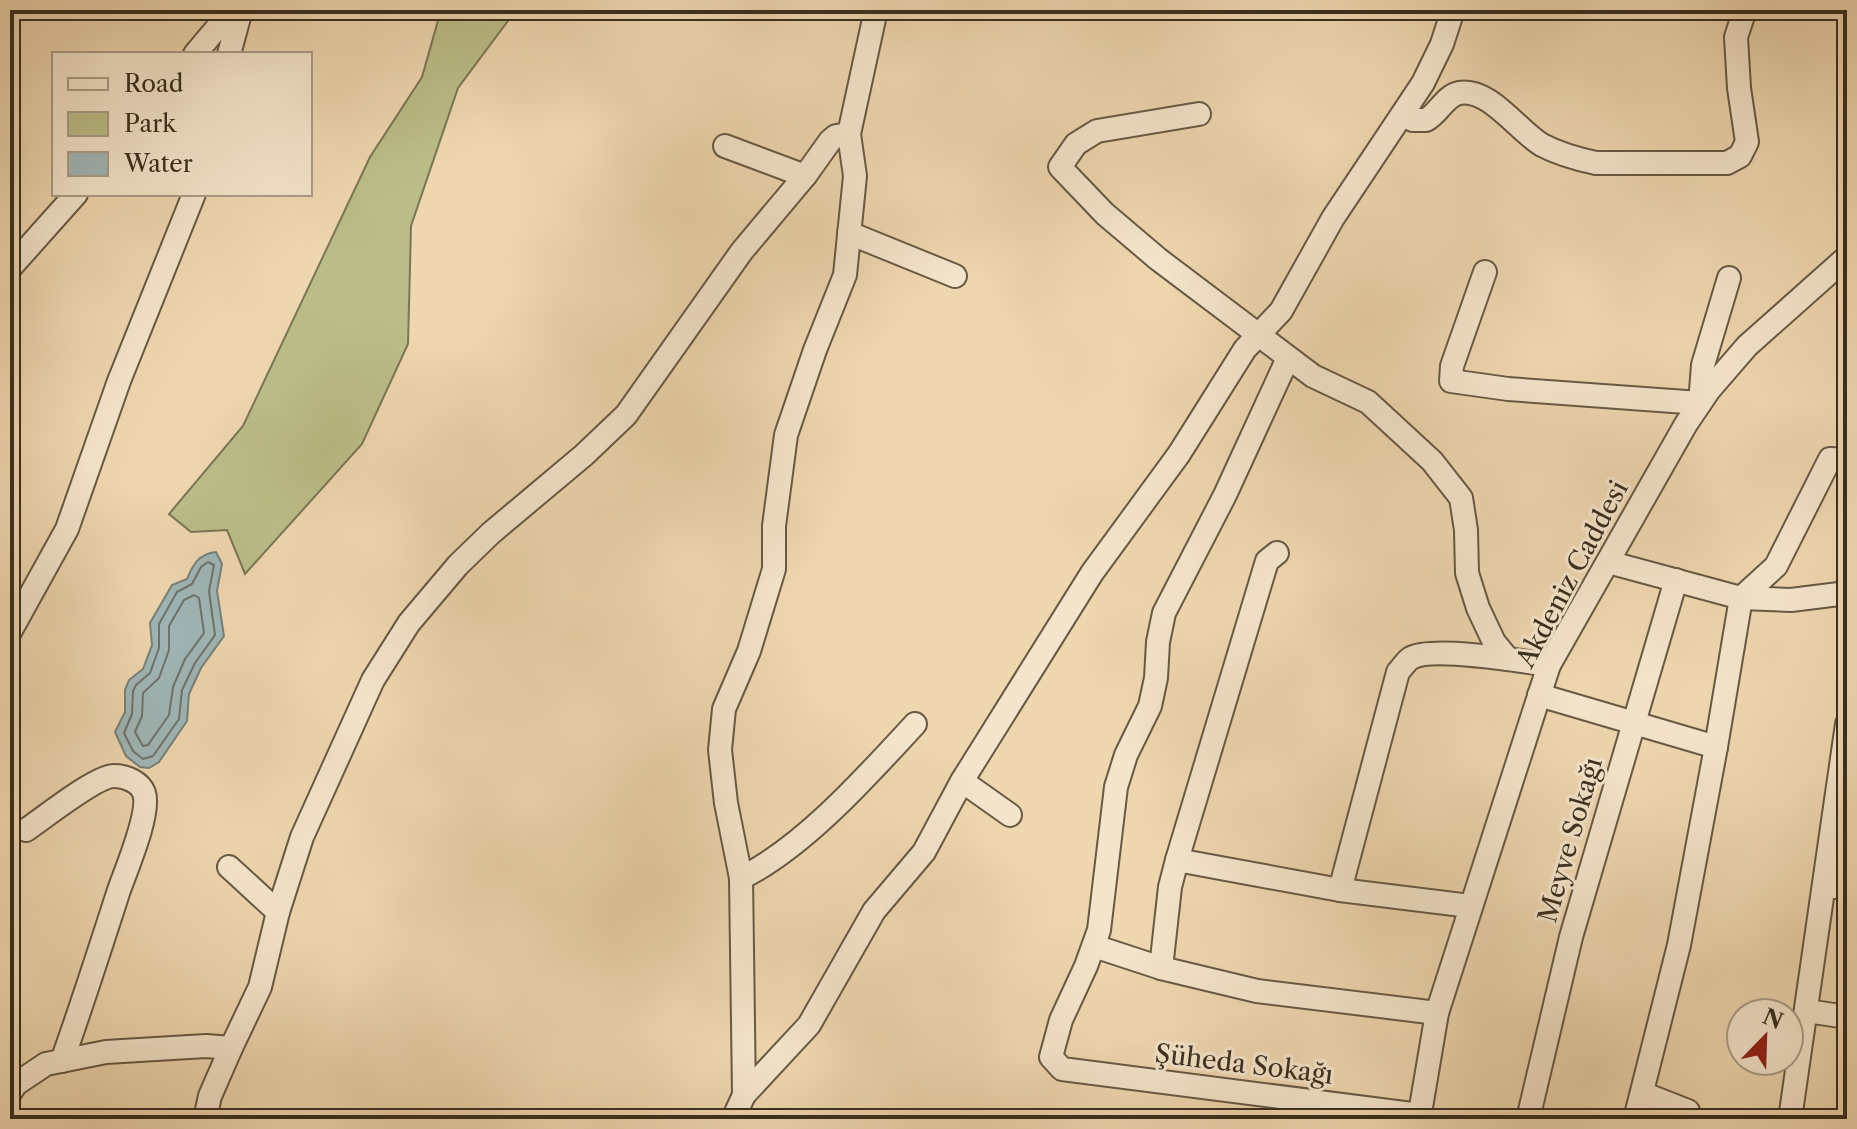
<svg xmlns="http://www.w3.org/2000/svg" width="1857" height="1129" viewBox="0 0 1857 1129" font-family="'Libre Caslon Text',serif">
<rect width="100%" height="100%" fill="#eed6af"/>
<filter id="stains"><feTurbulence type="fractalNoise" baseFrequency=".0025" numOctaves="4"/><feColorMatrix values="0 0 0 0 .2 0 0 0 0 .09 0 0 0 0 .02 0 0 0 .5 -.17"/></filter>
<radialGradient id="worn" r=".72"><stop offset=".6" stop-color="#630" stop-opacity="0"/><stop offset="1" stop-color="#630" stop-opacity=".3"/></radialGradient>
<!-- green -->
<path fill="#bbbd88" stroke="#7a7654" stroke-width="2" d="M 441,10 L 516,10 L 458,88 L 411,226 L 408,344 L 362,444 L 245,574 L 227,530 L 191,532 L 169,514 L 243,426 L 370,157 L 422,77 Z"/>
<!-- water -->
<path fill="#9fb6b7" stroke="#77807a" stroke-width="2" d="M 216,552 L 222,564 L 217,591 L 224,636 L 201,668 L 189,694 L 187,721 L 159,762 L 149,768 L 140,767 L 126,756 L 115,732 L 125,712 L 125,690 L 129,680 L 143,669 L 152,645 L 150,623 L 172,585 L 187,579 C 193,564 199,554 216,552 Z"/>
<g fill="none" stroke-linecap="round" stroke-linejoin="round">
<!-- shore -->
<g stroke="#6c726b" stroke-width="2">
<path d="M 208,562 L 214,565 L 209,591 L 215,635 L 195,663 L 182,690 L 179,719 L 153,756 L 143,759 L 133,751 L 124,733 L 132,714 L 133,691 L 136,685 L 150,673 L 159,648 L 159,624 L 177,592 L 192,584 L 201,567 Z"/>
<path d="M 194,595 L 199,598 L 204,633 L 185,659 L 173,687 L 169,715 L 148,745 L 143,746 L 135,732 L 142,716 L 143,693 L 159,678 L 169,650 L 169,626 L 184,600 Z"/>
</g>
<defs>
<g id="minor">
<path d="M 195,54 L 232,10"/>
<path d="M 229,54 L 241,10"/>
<path d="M 1199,114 L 1097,131 L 1076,144 L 1060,167 L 1105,214 L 1158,259 L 1313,376 L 1368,402 L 1432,461 L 1461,498 L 1466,530 L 1467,573 L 1478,608 L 1494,642 L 1508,659"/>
<path d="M 1403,114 L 1413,120 L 1426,120 C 1438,114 1445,96 1459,93 C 1489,87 1518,131 1542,145 C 1559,154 1577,159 1596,163 L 1727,163 L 1740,156 L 1747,142 L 1739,88 L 1736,37 L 1745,10"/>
<path d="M 725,146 L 805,176"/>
<path d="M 849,233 L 955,276"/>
<path d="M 10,268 L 76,194"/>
<path d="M 1485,272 L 1452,366 L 1451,381 L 1508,389 L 1700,403 L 1703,365 L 1729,278"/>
<path d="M 1288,358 L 1225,495 L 1164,613 L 1158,642 L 1156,678 L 1150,706 L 1126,755 L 1116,787 L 1099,930 L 1086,966 L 1061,1020 L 1051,1057 L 1062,1069 L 1420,1115"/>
<path d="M 1277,553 L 1267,561 L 1177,860 L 1170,887 L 1161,968 L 1257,991 L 1437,1013"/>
<path d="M 1608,562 L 1741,598 L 1791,600 L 1847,593"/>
<path d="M 10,632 L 67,529 L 119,381 L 194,194"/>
<path d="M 1539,695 L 1716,747 L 1679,945 L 1635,1119"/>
<path d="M 1716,747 L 1741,598 L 1776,566 L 1830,459 L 1847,460"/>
<path d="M 962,781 L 1010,815"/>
<path d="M 26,830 C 44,818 96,776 114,776 C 126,776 140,782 144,793 C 151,813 125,872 118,893 C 100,949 82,1005 62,1061"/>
<path d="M 1177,860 L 1340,890 L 1470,906"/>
<path d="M 229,867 L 278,912"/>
<path d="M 741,878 C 803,848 868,775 915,724"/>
<path d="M 1825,886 L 1847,888"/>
<path d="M 1340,890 L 1398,672 C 1402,668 1406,661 1411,658 C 1432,646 1522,661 1549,665"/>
<path d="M 1094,946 L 1161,968"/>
<path d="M 1807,1011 L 1847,1017"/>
<path d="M 10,1093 L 16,1084 L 46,1064 L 106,1052 L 206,1046 L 231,1048 L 260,987 L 278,912 L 302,837 L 373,680 L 409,623 L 458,565 L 491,533 L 584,455 L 626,415 L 742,251 L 805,176 L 830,141 L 836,136 L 849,134"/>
<path d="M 1642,1093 L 1688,1111 L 1687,1119"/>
<path d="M 744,1095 L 809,1025 L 874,911 L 924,852 L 962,781 L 1092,573 L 1179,454 L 1245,349 L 1281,311 L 1333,218 L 1423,83 L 1442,44 L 1453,10"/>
<path d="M 205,1119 L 210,1096 L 231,1048"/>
<path d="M 733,1119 L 744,1095 L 741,878 L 726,803 L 720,750 L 724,709 L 749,651 L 774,569 L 774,526 L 786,435 L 815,350 L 845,275 L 855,176 L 849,134 L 876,10"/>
<path d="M 1419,1119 L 1437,1013 L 1549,665 L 1686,424 L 1709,390 L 1747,346 L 1847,257"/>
<path d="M 1528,1119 L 1571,937 L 1676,580"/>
<path d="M 1790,1119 L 1847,724"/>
</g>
</defs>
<!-- minor casing -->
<use href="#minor" stroke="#675943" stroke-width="26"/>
<!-- minor -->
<use href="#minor" stroke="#f4e4cb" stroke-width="22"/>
</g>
<g text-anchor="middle" stroke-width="6" stroke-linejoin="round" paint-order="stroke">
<!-- street labels -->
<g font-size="26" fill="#3a2f1f" stroke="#f4e4cb">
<text transform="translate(1572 574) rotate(-62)" y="9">Akdeniz Caddesi</text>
<text transform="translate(1570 840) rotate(-74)" y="9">Meyve Sokağı</text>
<text transform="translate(1244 1064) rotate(7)" y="9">Şüheda Sokağı</text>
</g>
</g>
<!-- margin -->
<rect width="1857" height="1129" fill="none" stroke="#eed6af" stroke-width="40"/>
<rect x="12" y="12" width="1833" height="1105" fill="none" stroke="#3a2f1f" stroke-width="4"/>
<rect x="20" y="20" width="1817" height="1089" fill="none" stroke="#3a2f1f" stroke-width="2"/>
<!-- legend -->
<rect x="52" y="52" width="260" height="144" fill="#f4e4cb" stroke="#aa9c86" stroke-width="2"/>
<rect x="68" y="78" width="40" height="12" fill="#f4e4cb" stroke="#aa9c86" stroke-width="2"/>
<text x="124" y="92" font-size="24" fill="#3a2f1f">Road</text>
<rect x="68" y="112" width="40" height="24" fill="#bbbd88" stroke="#aa9c86" stroke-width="2"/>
<text x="124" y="132" font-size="24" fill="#3a2f1f">Park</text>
<rect x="68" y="152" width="40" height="24" fill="#9fb6b7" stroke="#aa9c86" stroke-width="2"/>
<text x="124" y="172" font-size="24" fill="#3a2f1f">Water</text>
<!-- north arrow -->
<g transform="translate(1765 1037) rotate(23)"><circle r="38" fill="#f4e4cb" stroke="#aa9c86" stroke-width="2"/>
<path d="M0-6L14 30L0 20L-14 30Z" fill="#8f2418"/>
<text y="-12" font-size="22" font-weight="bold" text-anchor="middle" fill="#3a2f1f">N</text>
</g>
<rect width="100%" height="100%" filter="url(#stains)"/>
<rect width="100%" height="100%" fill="url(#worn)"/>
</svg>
